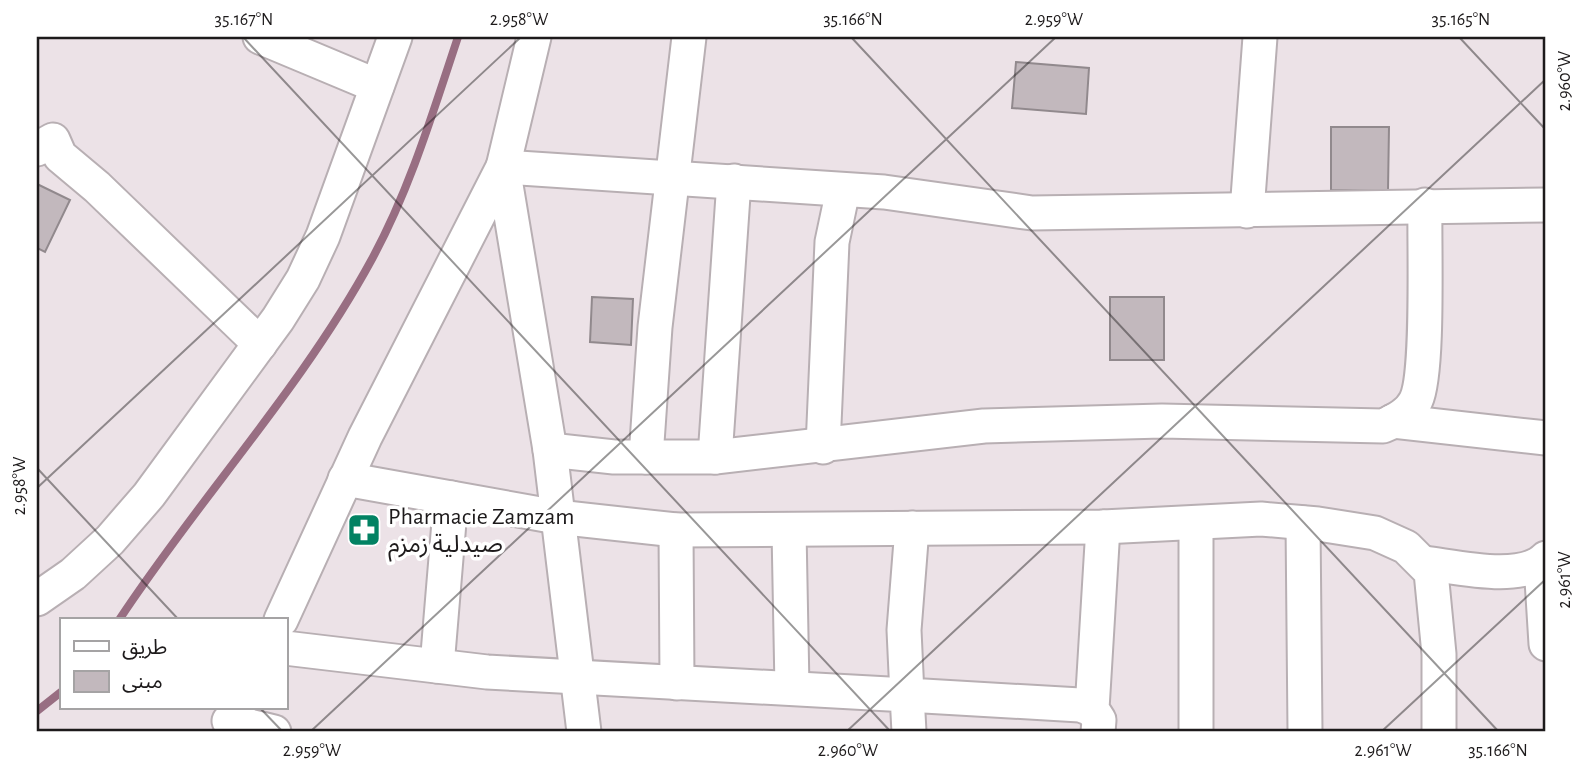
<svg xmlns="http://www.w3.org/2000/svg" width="1583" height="769" viewBox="0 0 1583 769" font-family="'Alegreya Sans','Noto Sans Arabic',sans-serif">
<rect width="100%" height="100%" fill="#ece2e7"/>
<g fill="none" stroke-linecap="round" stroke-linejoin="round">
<!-- stream -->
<g stroke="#986e82" stroke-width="8">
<path d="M 119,620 C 200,497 302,388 372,259 C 410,189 433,112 458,37"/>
<path d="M 37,711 L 61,692"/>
</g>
</g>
<!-- building -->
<g fill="#c2b8bd" stroke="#91898d" stroke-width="2">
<path d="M 1016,62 L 1089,68 L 1086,114 L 1012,108 Z"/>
<path d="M 1331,127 L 1389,127 L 1388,191 L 1331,190 Z"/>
<path d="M 37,184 L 70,200 L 45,252 L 37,248 Z"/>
<path d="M 592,297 L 633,299 L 631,345 L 590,342 Z"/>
<rect x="1110" y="297" width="54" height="63"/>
</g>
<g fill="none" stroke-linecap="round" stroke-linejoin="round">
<defs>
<g id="minor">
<path d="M 260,37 L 377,86"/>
<path d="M 534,37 L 503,167 L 550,450 L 584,732"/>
<path d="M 37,149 L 53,140 L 60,156 L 97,187 L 260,344"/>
<path d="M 1247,211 L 1260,37"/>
<path d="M 1393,421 L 1546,438"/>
<path d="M 823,447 L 832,242 L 843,190"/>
<path d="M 550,450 L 614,457 L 715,457 L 984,426 L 1162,421 L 1383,426 C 1395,421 1410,413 1416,400 C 1429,373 1424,243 1425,205"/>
<path d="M 646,457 L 655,327 L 689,37"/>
<path d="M 715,457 L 734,181"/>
<path d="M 345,479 L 557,517 L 676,530 L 1103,527 L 1261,519 L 1318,524 L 1375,533 L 1406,547 L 1431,572 L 1439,654 L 1439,732"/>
<path d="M 1303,523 L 1305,732"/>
<path d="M 912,528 L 904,630 L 907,695 L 1080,705 L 1092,709"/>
<path d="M 676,530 L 677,683"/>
<path d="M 789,530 L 792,688"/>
<path d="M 1425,563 C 1457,567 1522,583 1546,558"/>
<path d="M 1541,564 L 1546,644"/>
<path d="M 37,599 L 73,574 L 110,540 L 149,495 L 278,319 L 303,279 L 323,236 L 395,37"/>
<path d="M 281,620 L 365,437 L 503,167 L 884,192 L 1032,213 L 1546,205"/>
<path d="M 285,648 L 487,672 L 907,695 L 909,732"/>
<path d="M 437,666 L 451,498"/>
<path d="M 229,721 L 274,732"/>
<path d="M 1098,732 L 1099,720 L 1092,709 L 1103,527"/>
<path d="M 1196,732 L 1196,523"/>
</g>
</defs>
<!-- minor casing -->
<use href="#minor" stroke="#b8afb3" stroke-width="37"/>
<!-- minor -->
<use href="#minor" stroke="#fff" stroke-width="33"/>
</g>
<!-- ticks -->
<path fill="none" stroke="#1d1a1b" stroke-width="2" stroke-opacity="0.45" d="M 243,37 L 891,732M 851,37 L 1499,732M 1459,37 L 1546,130M 37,468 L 179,620M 37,488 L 521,37M 260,708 L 283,732M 310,732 L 1056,37M 846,732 L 1546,79M 1381,732 L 1546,579"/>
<!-- icons -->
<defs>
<symbol id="pharmacy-square" viewBox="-11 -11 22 22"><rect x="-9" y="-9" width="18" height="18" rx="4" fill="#028263" stroke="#fff"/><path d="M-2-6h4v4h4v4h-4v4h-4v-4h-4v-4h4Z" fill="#fff"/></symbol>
</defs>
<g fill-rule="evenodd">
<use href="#pharmacy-square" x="345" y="511" width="38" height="38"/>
</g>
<g text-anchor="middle" stroke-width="7" stroke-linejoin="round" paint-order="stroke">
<!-- poi labels -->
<g font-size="24" fill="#1d1a1b" stroke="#fff" text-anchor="start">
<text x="388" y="524">Pharmacie Zamzam<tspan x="388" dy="28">صيدلية زمزم</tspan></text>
</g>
</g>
<!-- border -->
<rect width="1583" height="769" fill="none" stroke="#ffffff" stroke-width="77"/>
<!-- legend -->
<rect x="60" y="618" width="228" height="91" fill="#ffffff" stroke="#a5a3a4" stroke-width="2"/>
<rect x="74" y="641" width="35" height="10" fill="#ffffff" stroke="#a5a3a4" stroke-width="2"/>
<text x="122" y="654" font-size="21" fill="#1d1a1b">طريق</text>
<rect x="74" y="671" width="35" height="21" fill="#c2b8bd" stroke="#a5a3a4" stroke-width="2"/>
<text x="122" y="688" font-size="21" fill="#1d1a1b">مبنى</text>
<rect x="38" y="38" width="1506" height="692" fill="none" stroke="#1d1a1b" stroke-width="2.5"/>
<g font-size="18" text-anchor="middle" fill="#1d1a1b">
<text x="244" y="25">35.167°N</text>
<text x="519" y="25">2.958°W</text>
<text x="853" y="25">35.166°N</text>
<text x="1054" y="25">2.959°W</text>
<text x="1461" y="25">35.165°N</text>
<text transform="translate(1564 81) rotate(-90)" y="6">2.960°W</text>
<text transform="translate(19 486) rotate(-90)" y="6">2.958°W</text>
<text transform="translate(1564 580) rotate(-90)" y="6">2.961°W</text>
<text x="312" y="756">2.959°W</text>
<text x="848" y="756">2.960°W</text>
<text x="1383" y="756">2.961°W</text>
<text x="1498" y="756">35.166°N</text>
</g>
</svg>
